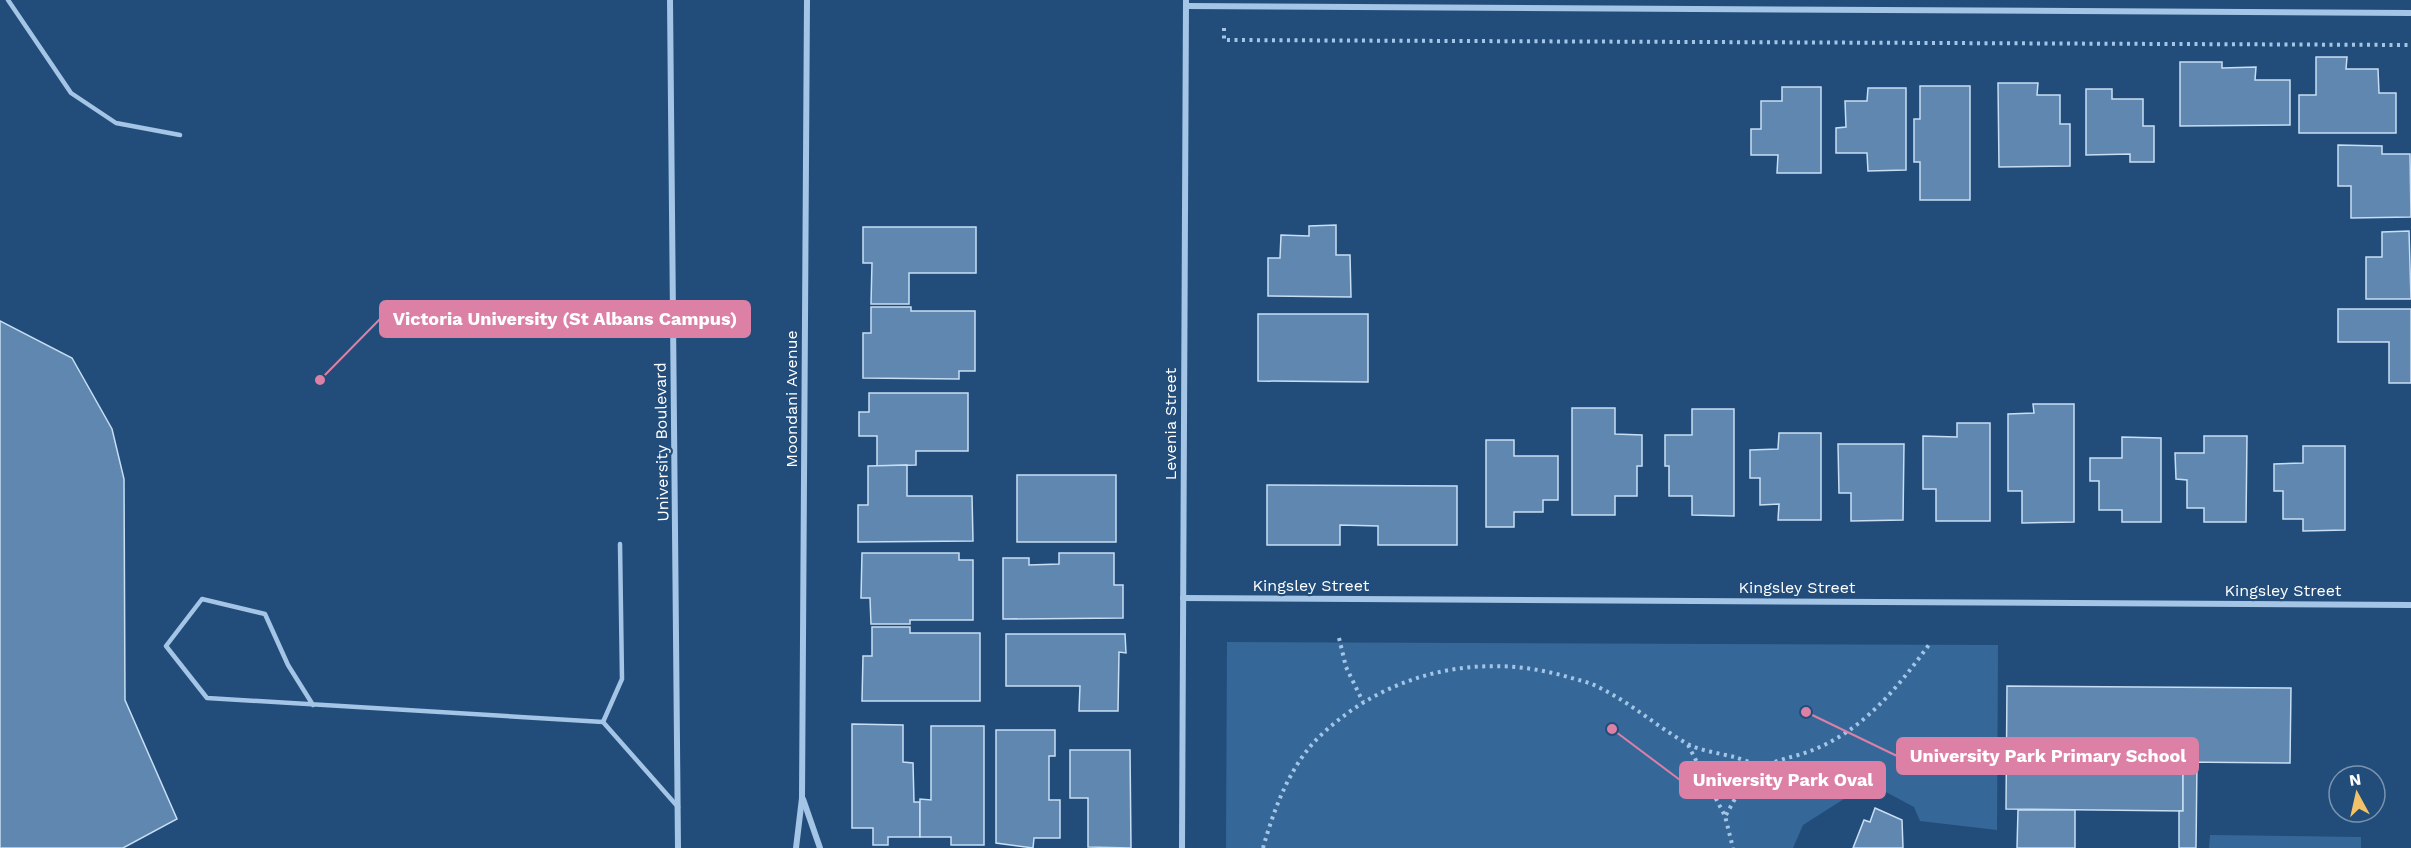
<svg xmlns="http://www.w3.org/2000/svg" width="2411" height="848" viewBox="0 0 2411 848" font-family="'Work Sans',sans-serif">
<rect width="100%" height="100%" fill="#224d7b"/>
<!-- green -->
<g fill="#356899">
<path d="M 1227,642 L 1998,645 L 1997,830 L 1920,821 L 1914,807 L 1869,783 L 1803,825 L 1793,848 L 1226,848 Z"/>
<path d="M 2210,835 L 2361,837 L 2361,848 L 2209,848 Z"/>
</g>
<!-- building -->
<g fill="#5f87af" stroke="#c7def4" stroke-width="1.5">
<path d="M 2316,57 L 2347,57 L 2346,69 L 2378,69 L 2379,93 L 2396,93 L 2396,133 L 2299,133 L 2299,95 L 2316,95 Z"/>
<path d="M 2180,62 L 2222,62 L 2222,68 L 2256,67 L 2255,80 L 2290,80 L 2290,125 L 2180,126 Z"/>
<path d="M 1998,83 L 2038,83 L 2037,95 L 2060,95 L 2060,124 L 2070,124 L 2070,166 L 1999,167 Z"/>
<path d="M 1920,86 L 1970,86 L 1970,200 L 1920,200 L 1920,162 L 1914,162 L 1914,119 L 1920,119 Z"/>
<path d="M 1782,87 L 1821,87 L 1821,173 L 1777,173 L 1778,155 L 1751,155 L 1751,129 L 1761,129 L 1761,101 L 1782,101 Z"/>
<path d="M 1868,88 L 1906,88 L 1906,170 L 1868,171 L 1867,153 L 1836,153 L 1836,128 L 1846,127 L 1845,101 L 1867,101 Z"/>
<path d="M 2086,89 L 2112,89 L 2112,99 L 2143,99 L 2143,126 L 2154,126 L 2154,162 L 2130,162 L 2130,154 L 2086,155 Z"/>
<path d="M 2338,145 L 2382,146 L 2382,154 L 2410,154 L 2411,217 L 2351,218 L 2351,186 L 2338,186 Z"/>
<path d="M 1336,225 L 1336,255 L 1350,255 L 1351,297 L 1268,296 L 1268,258 L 1280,258 L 1281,235 L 1309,236 L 1309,226 Z"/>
<path d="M 863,227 L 976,227 L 976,273 L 909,273 L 909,304 L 871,304 L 872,263 L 863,263 Z"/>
<path d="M 2409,231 L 2411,299 L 2366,299 L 2366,257 L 2382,257 L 2382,232 Z"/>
<path d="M 871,307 L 911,307 L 911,311 L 975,311 L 975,371 L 959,371 L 959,379 L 863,378 L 863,333 L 871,333 Z"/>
<path d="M 2338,309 L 2411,309 L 2411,383 L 2389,383 L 2389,342 L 2338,342 Z"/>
<path d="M 1258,314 L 1368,314 L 1368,382 L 1258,381 Z"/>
<path d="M 0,321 L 72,358 L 112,429 L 124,479 L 125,700 L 177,819 L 123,848 L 0,848 Z"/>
<path d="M 869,393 L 968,393 L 968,451 L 916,451 L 916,465 L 877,466 L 877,436 L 859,436 L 859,412 L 869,412 Z"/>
<path d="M 2033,404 L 2074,404 L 2074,522 L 2022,523 L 2022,491 L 2008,491 L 2008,414 L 2034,413 Z"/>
<path d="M 1572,408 L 1615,408 L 1615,434 L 1642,435 L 1642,466 L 1637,466 L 1637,496 L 1615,496 L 1615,515 L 1572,515 Z"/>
<path d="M 1692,409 L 1734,409 L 1734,516 L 1692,515 L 1692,496 L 1669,496 L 1669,466 L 1665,466 L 1665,435 L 1692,435 Z"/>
<path d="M 1957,423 L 1990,423 L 1990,521 L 1936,521 L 1936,489 L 1923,489 L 1923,436 L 1957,437 Z"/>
<path d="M 1779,433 L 1821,433 L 1821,520 L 1778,520 L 1779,504 L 1760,505 L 1760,478 L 1750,478 L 1750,450 L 1778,449 Z"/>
<path d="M 2204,436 L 2247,436 L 2246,522 L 2204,522 L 2204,508 L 2187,508 L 2187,480 L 2176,479 L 2175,453 L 2204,453 Z"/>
<path d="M 2122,437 L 2161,438 L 2161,522 L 2122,522 L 2122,510 L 2099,510 L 2099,481 L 2090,481 L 2090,458 L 2122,458 Z"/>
<path d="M 1486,440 L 1514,440 L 1514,456 L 1558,456 L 1558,500 L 1543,500 L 1543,512 L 1514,512 L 1514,527 L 1486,527 Z"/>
<path d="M 1838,444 L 1904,444 L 1903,520 L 1851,521 L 1851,493 L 1839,493 Z"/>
<path d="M 2303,446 L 2345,446 L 2345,530 L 2303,531 L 2303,519 L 2283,519 L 2283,491 L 2274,491 L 2274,464 L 2303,463 Z"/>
<path d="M 907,465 L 907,496 L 972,496 L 973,541 L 858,542 L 858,505 L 868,505 L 868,466 Z"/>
<rect x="1017" y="475" width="99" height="67"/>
<path d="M 1267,485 L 1457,486 L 1457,545 L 1378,545 L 1378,526 L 1340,525 L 1340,545 L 1267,545 Z"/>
<path d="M 862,553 L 959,553 L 959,560 L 973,560 L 973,620 L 910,620 L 910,624 L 871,624 L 870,598 L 861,598 Z"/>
<path d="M 1059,553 L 1114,553 L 1114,585 L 1123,585 L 1123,618 L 1003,619 L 1003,558 L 1029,558 L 1029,565 L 1059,564 Z"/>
<path d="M 872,627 L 910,627 L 910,633 L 980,633 L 980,701 L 862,701 L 863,656 L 872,656 Z"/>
<path d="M 1006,634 L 1125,634 L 1126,653 L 1119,652 L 1118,711 L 1079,711 L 1080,686 L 1006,686 Z"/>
<path d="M 2007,686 L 2291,688 L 2290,763 L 2183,762 L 2183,811 L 2006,809 Z"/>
<path d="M 852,724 L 903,725 L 903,762 L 913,763 L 914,802 L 920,802 L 920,837 L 888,837 L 888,845 L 873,845 L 873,828 L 852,828 Z"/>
<path d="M 931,726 L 984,726 L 984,845 L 951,845 L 951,837 L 920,837 L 920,799 L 931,800 Z"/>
<path d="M 996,730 L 1055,730 L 1055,756 L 1049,756 L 1049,800 L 1060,800 L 1060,838 L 1034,838 L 1033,848 L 996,843 Z"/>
<path d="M 1070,750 L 1130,750 L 1131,848 L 1088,847 L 1088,798 L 1070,798 Z"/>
<path d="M 2183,762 L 2197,762 L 2196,848 L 2179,848 L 2179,811 L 2183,811 Z"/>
<path d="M 1875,808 L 1902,820 L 1903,848 L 1853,848 L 1864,820 L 1870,822 Z"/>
<path d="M 2018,810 L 2075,810 L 2075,848 L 2017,848 Z"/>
</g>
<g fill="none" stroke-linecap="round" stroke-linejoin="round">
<!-- path -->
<g stroke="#a4c5e5" stroke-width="4" stroke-dasharray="3 4.5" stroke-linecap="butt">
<path d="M 1224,28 L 1224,40 L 2411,45"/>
<path d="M 1339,638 L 1346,667 L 1363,702"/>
<path d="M 1688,745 L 1725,816 L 1733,848"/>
<path d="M 1726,815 L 1746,779 L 1761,765"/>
<path d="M 1263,848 C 1274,809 1290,765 1320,736 C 1387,672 1480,651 1568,677 C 1578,680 1589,682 1598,687 C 1630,702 1656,726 1686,743 C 1700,751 1719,753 1734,757 C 1742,759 1752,764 1760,764 C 1769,765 1782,759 1791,757 C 1855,741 1894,693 1931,642"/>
</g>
<!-- lane -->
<g stroke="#a4c5e5" stroke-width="4.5">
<path d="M 8,0 L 71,93 L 116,123 L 180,135"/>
<path d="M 313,705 L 288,665 L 265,614 L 202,599 L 166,646 L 207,698 L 603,722 L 678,807"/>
<path d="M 603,722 L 622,679 L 620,544"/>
</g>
<!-- street -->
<g stroke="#a4c5e5" stroke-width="6">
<path d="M 670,0 L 678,848"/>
<path d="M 1186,6 L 2411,13"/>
<path d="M 1183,598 L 2411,605"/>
<path d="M 803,799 L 820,848"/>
<path d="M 796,848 L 802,798 L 807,0"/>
<path d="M 1182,848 L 1186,0"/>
</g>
</g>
<g text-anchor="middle" stroke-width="4.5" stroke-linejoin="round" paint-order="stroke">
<!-- street labels -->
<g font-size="16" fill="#fff" stroke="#224d7b">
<text transform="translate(791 399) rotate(-90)" y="6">Moondani Avenue</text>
<text transform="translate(1170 424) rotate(-90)" y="6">Levenia Street</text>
<text transform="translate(661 442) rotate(-91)" y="6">University Boulevard</text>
<text x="1311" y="591">Kingsley Street</text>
<text x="1797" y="593">Kingsley Street</text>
<text x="2283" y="596">Kingsley Street</text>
</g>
</g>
<!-- callouts -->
<path fill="none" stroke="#dd80a5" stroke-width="2" d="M320 380L380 319M1806 712L1897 756M1612 729L1680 780"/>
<g fill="#dd80a5" stroke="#224d7b" stroke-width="2">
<circle cx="320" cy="380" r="6"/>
<circle cx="1806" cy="712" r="6"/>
<circle cx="1612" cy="729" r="6"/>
</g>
<g fill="#dd80a5" stroke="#dd80a5" stroke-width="2">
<rect x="380" y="301" width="370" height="36" rx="6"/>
<rect x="1897" y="738" width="301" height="36" rx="6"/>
<rect x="1680" y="762" width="205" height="36" rx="6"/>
</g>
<g font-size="18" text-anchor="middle" font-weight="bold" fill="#fff">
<text x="565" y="325">Victoria University (St Albans Campus)</text>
<text x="2048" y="762">University Park Primary School</text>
<text x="1783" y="786">University Park Oval</text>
</g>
<!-- north arrow -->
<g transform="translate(2357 794) rotate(352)"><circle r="28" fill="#224d7b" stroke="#7a94b0" stroke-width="1.5"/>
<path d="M0-4.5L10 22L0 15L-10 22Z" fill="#f1c267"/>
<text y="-9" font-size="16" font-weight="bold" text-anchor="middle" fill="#ffffff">N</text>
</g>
</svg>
